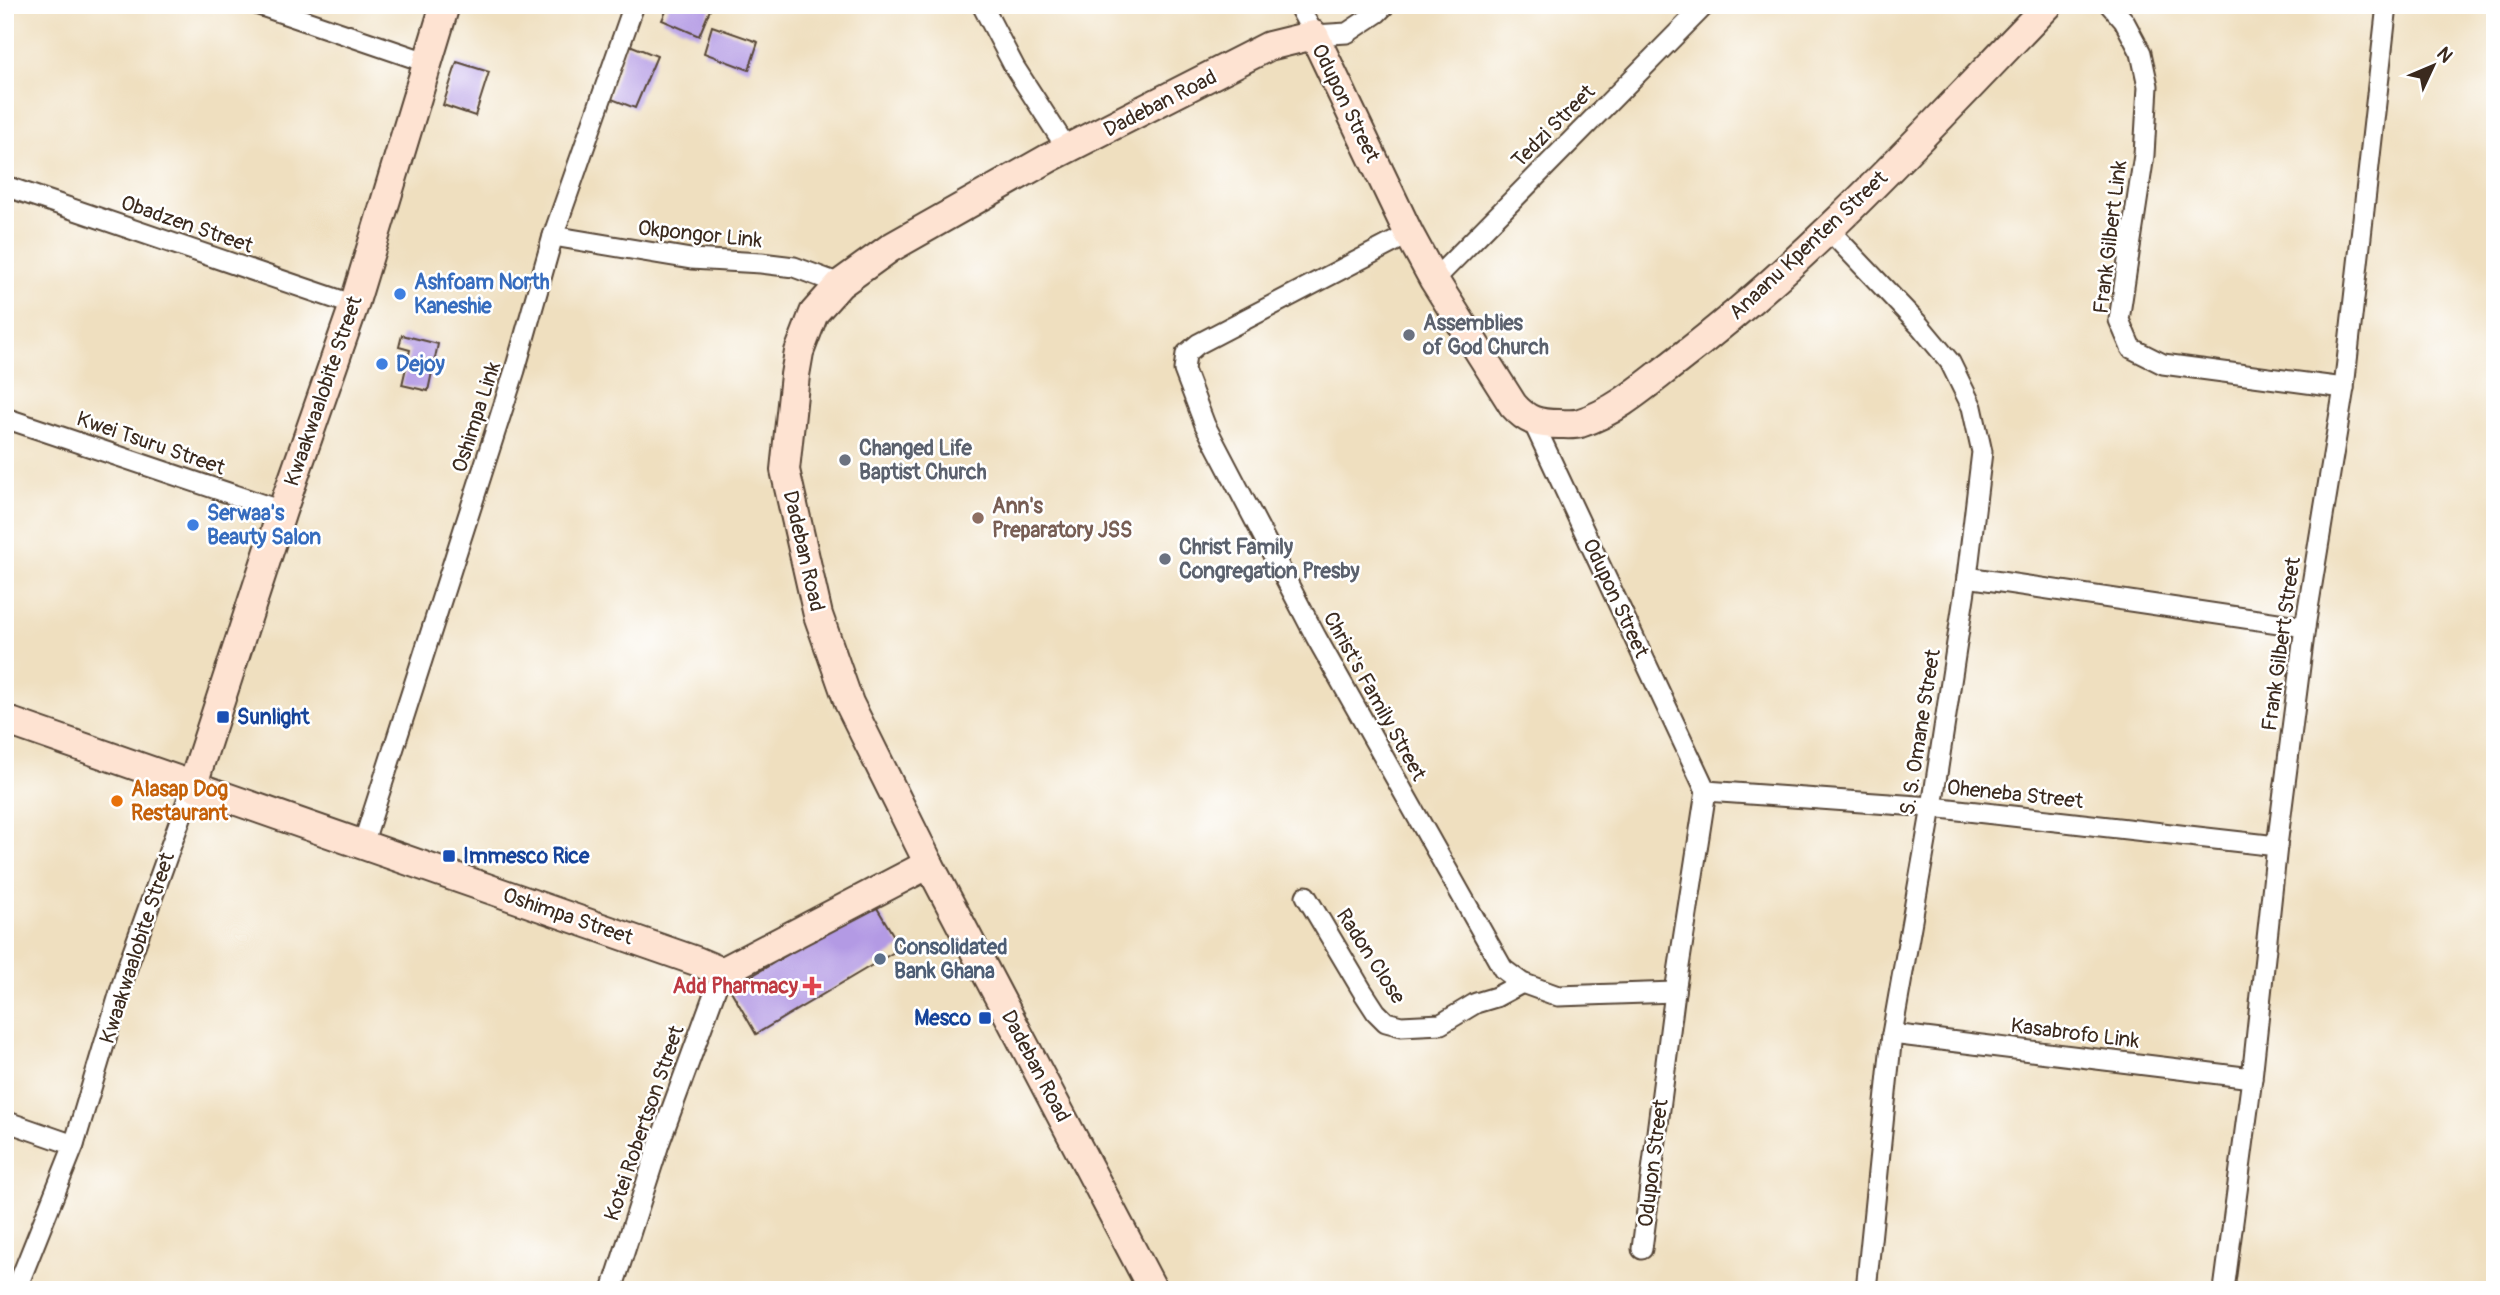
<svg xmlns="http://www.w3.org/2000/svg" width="2500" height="1295" viewBox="0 0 2500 1295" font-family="Pangolin,sans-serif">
<rect width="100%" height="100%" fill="#fff"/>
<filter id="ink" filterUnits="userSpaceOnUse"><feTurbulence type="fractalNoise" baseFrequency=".0143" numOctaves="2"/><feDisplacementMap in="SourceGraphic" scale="14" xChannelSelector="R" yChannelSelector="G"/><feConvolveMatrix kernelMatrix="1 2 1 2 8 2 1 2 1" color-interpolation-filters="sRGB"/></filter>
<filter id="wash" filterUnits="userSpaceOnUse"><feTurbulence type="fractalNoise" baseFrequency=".00686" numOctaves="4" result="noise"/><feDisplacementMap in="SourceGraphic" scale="28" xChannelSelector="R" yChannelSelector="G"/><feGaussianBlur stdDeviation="1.57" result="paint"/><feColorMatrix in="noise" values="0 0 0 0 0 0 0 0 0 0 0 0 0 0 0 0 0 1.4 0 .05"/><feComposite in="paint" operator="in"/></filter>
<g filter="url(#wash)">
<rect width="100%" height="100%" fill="#efdfbf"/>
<g id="blocks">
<!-- building -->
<g fill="#b39ae4">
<path d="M 669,5 L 712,5 L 699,36 L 662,20 Z"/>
<path d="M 712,26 L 758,42 L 749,70 L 704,53 Z"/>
<path d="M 627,44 L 657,56 L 635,108 L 609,98 Z"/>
<path d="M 457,62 L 489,72 L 475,116 L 443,105 Z"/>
<path d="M 402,335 L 438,344 L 428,391 L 402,385 L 410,350 L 399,347 Z"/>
<path d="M 874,903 L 901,948 L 756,1034 L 730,989 Z"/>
</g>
</g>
</g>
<g filter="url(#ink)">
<use href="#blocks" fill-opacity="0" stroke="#564536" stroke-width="2"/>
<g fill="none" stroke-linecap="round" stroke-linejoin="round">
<defs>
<g id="street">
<path d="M 259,5 L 426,62"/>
<path d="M 982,5 L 1015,68 L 1068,150"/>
<path d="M 1298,5 L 1314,35 L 1347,33 L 1377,13 L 1385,5"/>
<path d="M 2110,5 L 2124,21 L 2141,53 L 2148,86 L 2144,155 L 2119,320 L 2131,348 L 2163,364 L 2344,388"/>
<path d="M 5,186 L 354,305"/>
<path d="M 1829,230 L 1920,326 L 1950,362 L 1972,407 L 1982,452 L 1967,577 L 1932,807 L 1892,1034 L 1866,1290"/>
<path d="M 1409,234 L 1198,344 L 1186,354 L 1184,370 L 1205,425 L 1316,637 L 1503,969 L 1522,983 L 1558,996 L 1675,992"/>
<path d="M 553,236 L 691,259 L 761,263 L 794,267 L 840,284"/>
<path d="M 1434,280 L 1705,5"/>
<path d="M 5,418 L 282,511"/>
<path d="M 1533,422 L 1706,791 L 1675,992 L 1642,1249"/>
<path d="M 1967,577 L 2305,627"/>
<path d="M 1706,791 L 1932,807 L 2277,846"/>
<path d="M 363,844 L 515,370 L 553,236 L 634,5"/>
<path d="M 1306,896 L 1363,992 L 1376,1012 L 1386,1022 L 1401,1026 L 1441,1024 L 1476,1003 L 1496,997 L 1522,983"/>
<path d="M 1892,1034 L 2252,1078"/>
<path d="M 5,1121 L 74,1145"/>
<path d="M 16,1290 L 74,1145 L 128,965 L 193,784"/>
<path d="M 612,1290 L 659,1144 L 722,972"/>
<path d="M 2224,1290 L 2252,1078 L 2277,846 L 2305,627 L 2344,388 L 2387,5"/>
</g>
<g id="secondary">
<path d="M 5,720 L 696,961 L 722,972 L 929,864"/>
<path d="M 193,784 L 282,511 L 354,305 L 445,5"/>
<path d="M 1153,1290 L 929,864 L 849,703 L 818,615 L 785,470 L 795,375 L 799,352 L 814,313 L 840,284 L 890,248 L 1049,158 L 1269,46 L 1314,35 L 1409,234 L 1434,280 L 1513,405 C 1527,421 1538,424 1559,424 C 1566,424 1574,425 1580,423 C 1616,412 1648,383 1678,360 C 1814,256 1929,128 2048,5"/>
</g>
</defs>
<!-- street casing -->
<use href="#street" stroke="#564536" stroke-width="23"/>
<!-- secondary casing -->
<use href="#secondary" stroke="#564536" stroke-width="32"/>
<!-- street -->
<use href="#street" stroke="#fff" stroke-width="19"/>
<!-- secondary -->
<use href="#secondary" stroke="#fee3d2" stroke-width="28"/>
</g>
</g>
<!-- markers -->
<g fill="#3f7fe0" stroke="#fff" stroke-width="2.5">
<circle cx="400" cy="294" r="7"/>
<circle cx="382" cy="364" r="7"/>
<circle cx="193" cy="525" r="7"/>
</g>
<g fill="#6b7280" stroke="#fff" stroke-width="2.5">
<circle cx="1409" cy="335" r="7"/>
<circle cx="845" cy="460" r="7"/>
<circle cx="1165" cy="559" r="7"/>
</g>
<circle fill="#8d6e63" stroke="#fff" stroke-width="2.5" cx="978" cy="518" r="7"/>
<g fill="#1a4fb4" stroke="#fff" stroke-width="2.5">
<rect x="216" y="710" width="14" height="14" rx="3.5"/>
<rect x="442" y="849" width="14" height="14" rx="3.5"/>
<rect x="978" y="1011" width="14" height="14" rx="3.5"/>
</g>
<circle fill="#e8710a" stroke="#fff" stroke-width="2.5" cx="117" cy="801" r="7"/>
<circle fill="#5c6f8a" stroke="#fff" stroke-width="2.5" cx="880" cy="959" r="7"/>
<path fill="#e0444e" stroke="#fff" stroke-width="2.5" d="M808.5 975.5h7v7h7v7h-7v7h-7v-7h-7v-7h7z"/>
<g text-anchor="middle" stroke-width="5" stroke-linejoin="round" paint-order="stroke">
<!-- street labels -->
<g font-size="21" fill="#3b2a1e" stroke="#fff">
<text transform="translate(1160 103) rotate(-27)" y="7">Dadeban Road</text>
<text transform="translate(1346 103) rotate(64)" y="7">Odupon Street</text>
<text transform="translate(1553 126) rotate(-45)" y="7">Tedzi Street</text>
<text transform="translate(187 224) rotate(19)" y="7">Obadzen Street</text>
<text transform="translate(700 234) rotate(6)" y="7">Okpongor Link</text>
<text transform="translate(2110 237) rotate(-83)" y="7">Frank Gilbert Link</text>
<text transform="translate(1808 245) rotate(-43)" y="7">Anaanu Kpenten Street</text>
<text transform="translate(323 391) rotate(-71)" y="7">Kwaakwaalobite Street</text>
<text transform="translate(476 417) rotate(-72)" y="7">Oshimpa Link</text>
<text transform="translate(151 443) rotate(19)" y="7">Kwei Tsuru Street</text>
<text transform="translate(804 551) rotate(77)" y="7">Dadeban Road</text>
<text transform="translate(1616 598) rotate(65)" y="7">Odupon Street</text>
<text transform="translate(2281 644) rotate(-82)" y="7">Frank Gilbert Street</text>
<text transform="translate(1375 696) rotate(61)" y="7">Christ's Family Street</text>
<text transform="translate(1920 732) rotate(-81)" y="7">S. S. Omane Street</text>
<text transform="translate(2015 794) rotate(6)" y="7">Oheneba Street</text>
<text transform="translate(568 916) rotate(19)" y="7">Oshimpa Street</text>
<text transform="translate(137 948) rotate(-72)" y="7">Kwaakwaalobite Street</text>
<text transform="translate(1371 956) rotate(57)" y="7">Radon Close</text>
<text transform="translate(2075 1033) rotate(7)" y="7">Kasabrofo Link</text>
<text transform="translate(1036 1066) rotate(62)" y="7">Dadeban Road</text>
<text transform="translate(644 1123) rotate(-71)" y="7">Kotei Robertson Street</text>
<text transform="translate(1653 1163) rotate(-83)" y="7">Odupon Street</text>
</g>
<!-- shop labels -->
<g font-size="21" font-weight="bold" fill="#366cbe" stroke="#fff" text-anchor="start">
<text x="414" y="289">Ashfoam North<tspan x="414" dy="24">Kaneshie</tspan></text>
<text x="396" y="371">Dejoy</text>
<text x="207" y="520">Serwaa's<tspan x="207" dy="24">Beauty Salon</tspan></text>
</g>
<!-- worship labels -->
<g font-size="21" font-weight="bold" fill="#5b616d" stroke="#fff" text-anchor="start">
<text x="1423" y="330">Assemblies<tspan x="1423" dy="24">of God Church</tspan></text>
<text x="859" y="455">Changed Life<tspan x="859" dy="24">Baptist Church</tspan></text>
<text x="1179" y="554">Christ Family<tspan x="1179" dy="24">Congregation Presby</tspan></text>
</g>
<!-- education labels -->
<g font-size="21" font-weight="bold" fill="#785e54" stroke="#fff" text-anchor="start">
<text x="992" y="513">Ann's<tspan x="992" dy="24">Preparatory JSS</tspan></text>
</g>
<!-- transit labels -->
<g font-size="21" font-weight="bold" fill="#164399" stroke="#fff" text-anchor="start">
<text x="237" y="724">Sunlight</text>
<text x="463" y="863">Immesco Rice</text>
<text x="971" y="1025" text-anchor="end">Mesco</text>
</g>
<!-- food labels -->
<g font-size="21" font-weight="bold" fill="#c56008" stroke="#fff" text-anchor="start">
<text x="131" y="796">Alasap Dog<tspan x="131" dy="24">Restaurant</tspan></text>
</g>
<!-- service labels -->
<g font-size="21" font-weight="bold" fill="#4e5e75" stroke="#fff" text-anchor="start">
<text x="894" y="954">Consolidated<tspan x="894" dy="24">Bank Ghana</tspan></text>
</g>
<!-- health labels -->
<g font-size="21" font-weight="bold" fill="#be3a42" stroke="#fff" text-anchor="end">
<text x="798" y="993">Add Pharmacy</text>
</g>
</g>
<!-- margin -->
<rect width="2500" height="1295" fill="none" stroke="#fff" stroke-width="28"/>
<!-- north arrow -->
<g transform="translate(2433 66) rotate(46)" stroke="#ffffff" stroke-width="5" paint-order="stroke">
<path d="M0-5L12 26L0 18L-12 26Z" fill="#3b2a1e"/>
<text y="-10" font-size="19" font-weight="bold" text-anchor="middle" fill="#3b2a1e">N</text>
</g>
</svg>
